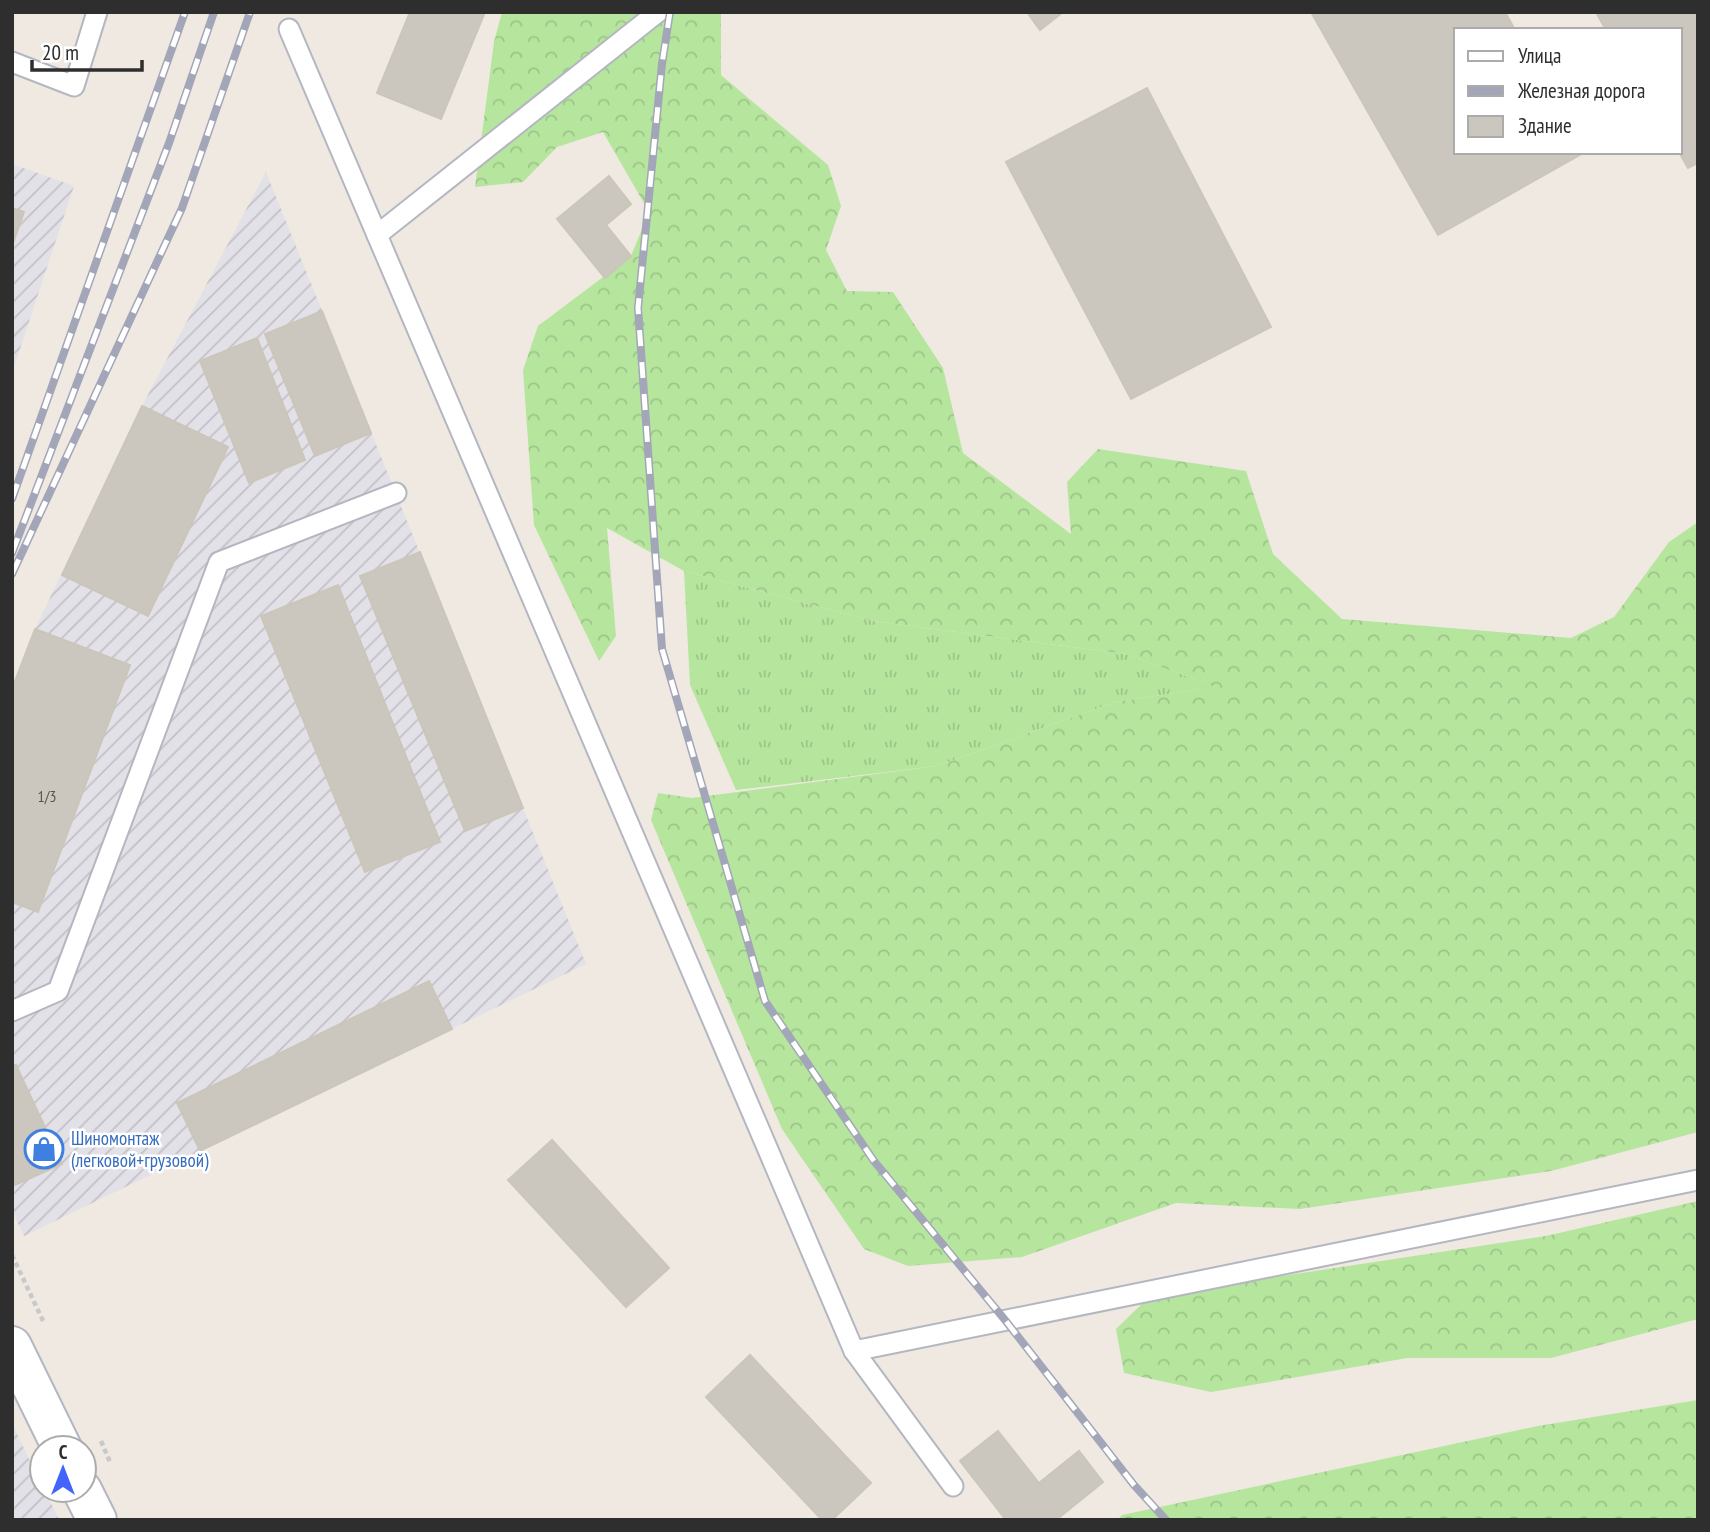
<svg xmlns="http://www.w3.org/2000/svg" width="1710" height="1532" viewBox="0 0 1710 1532" font-family="'PT Sans Narrow',sans-serif">
<defs>
<pattern id="industrial-furrows" width="10" height="10" patternUnits="userSpaceOnUse" patternTransform="scale(1.75)"><rect width="10" height="10" fill="#e3e1e8"/><path d="M-1 1l2-2M0 10L10 0M9 11l2-2" fill="none" stroke="#c3c1c7"/></pattern>
<pattern id="grass-tufts" width="24" height="20" patternUnits="userSpaceOnUse" patternTransform="scale(1.75)"><rect width="24" height="20" fill="#b6e59e"/><path d="M3 7l-1-3M5 7V3M7 7l1-3M15 17l-1-3M17 17v-4M19 17l1-3" fill="none" stroke="#9dc588"/></pattern>
<pattern id="forest-crowns" width="20" height="18" patternUnits="userSpaceOnUse" patternTransform="scale(1.75)"><rect width="20" height="18" fill="#b6e59e"/><path d="M2 6a3 3 0 1 1 6 0M12 15a3 3 0 1 1 6 0" fill="none" stroke="#9dc588"/></pattern>
</defs>
<rect width="100%" height="100%" fill="#efe9e1"/>
<!-- industrial -->
<g fill="url(#industrial-furrows)">
<path d="M 12,164 L 74,186 L 12,373 Z"/>
<path d="M 266,172 L 586,964 L 24,1236 L 12,1211 L 12,689 L 35,629 L 142,406 Z"/>
<path d="M 12,1424 L 42,1485 L 42,1490 L 45,1490 L 59,1520 L 12,1520 Z"/>
</g>
<!-- grass -->
<path fill="url(#grass-tufts)" d="M 684,571 L 873,621 L 1126,654 L 1216,687 L 1115,702 L 937,766 L 736,790 L 690,685 Z"/>
<!-- forest -->
<g fill="url(#forest-crowns)">
<path d="M 502,12 L 721,12 L 721,75 L 828,165 L 841,206 L 826,250 L 847,291 L 893,292 L 943,368 L 963,453 L 1071,534 L 1067,482 L 1098,449 L 1246,471 L 1273,554 L 1342,619 L 1571,638 L 1614,617 L 1669,542 L 1698,522 L 1698,1132 L 1551,1171 L 1300,1209 L 1176,1203 L 1022,1257 L 908,1266 L 864,1249 L 782,1129 L 651,820 L 658,793 L 692,798 L 937,766 L 1115,702 L 1215,687 L 1126,654 L 873,621 L 684,571 L 607,528 L 616,636 L 599,661 L 534,525 L 523,370 L 538,326 L 631,256 L 649,212 L 603,132 L 557,147 L 523,182 L 475,187 L 494,42 Z"/>
<path d="M 1698,1201 L 1698,1319 L 1551,1358 L 1407,1358 L 1211,1392 L 1124,1373 L 1116,1329 L 1150,1296 L 1546,1236 Z"/>
<path d="M 1698,1400 L 1698,1520 L 1117,1520 L 1122,1515 L 1538,1426 Z"/>
</g>
<!-- building -->
<g fill="#cbc7bf" stroke="#cbc5ba" stroke-width="2">
<path d="M 410,12 L 485,12 L 441,119 L 377,93 Z"/>
<path d="M 1027,12 L 1063,12 L 1040,30 Z"/>
<path d="M 1311,12 L 1505,12 L 1515,30 L 1456,30 L 1456,152 L 1585,152 L 1438,235 Z"/>
<path d="M 1596,12 L 1698,12 L 1698,163 L 1688,168 L 1679,152 L 1680,30 L 1606,30 Z"/>
<path d="M 1147,88 L 1271,327 L 1131,399 L 1006,162 Z"/>
<path d="M 609,176 L 631,204 L 606,225 L 631,256 L 605,278 L 557,219 Z"/>
<path d="M 12,208 L 24,212 L 12,246 Z"/>
<path d="M 322,311 L 371,433 L 315,456 L 265,334 Z"/>
<path d="M 257,338 L 305,460 L 249,483 L 200,361 Z"/>
<path d="M 142,406 L 228,447 L 148,616 L 62,575 Z"/>
<path d="M 420,552 L 523,808 L 465,831 L 360,576 Z"/>
<path d="M 338,585 L 440,842 L 365,872 L 261,616 Z"/>
<path d="M 35,629 L 130,665 L 38,912 L 12,902 L 12,689 Z"/>
<path d="M 429,981 L 452,1029 L 200,1151 L 177,1103 Z"/>
<path d="M 16,1065 L 62,1164 L 15,1185 L 12,1179 L 12,1066 Z"/>
<path d="M 552,1140 L 669,1268 L 626,1307 L 508,1180 Z"/>
<path d="M 750,1355 L 871,1483 L 832,1520 L 822,1520 L 706,1397 Z"/>
<path d="M 998,1431 L 1039,1483 L 1079,1451 L 1103,1482 L 1056,1520 L 1006,1520 L 960,1461 Z"/>
</g>
<g fill="none" stroke-linecap="round" stroke-linejoin="round">
<defs>
<g id="service">
<path d="M 658,12 L 377,235 L 854,1351 L 953,1486"/>
<path d="M 289,29 L 377,235"/>
<path d="M 12,62 L 74,86 L 97,12"/>
<path d="M 12,1011 L 58,991 L 219,562 L 396,493"/>
<path d="M 854,1351 L 1698,1180"/>
</g>
<g id="tertiary">
<path d="M 12,1346 L 62,1448"/>
<path d="M 82,1490 L 97,1520"/>
</g>
</defs>
<!-- service casing -->
<use href="#service" stroke="#b4b7c1" stroke-width="23"/>
<!-- tertiary casing -->
<use href="#tertiary" stroke="#b4b7c1" stroke-width="42"/>
<!-- path -->
<g stroke="#c9c9c9" stroke-width="4.5" stroke-dasharray="5 3.5" stroke-linecap="butt">
<path d="M 12,1255 L 44,1323"/>
<path d="M 101,1441 L 110,1462"/>
</g>
<!-- service -->
<use href="#service" stroke="#fff" stroke-width="19"/>
<!-- tertiary -->
<use href="#tertiary" stroke="#fff" stroke-width="38"/>
<defs>
<g id="rail">
<path d="M 670,12 L 662,64 L 638,308 L 662,649 L 765,1001 L 874,1161 L 1005,1320 L 1134,1485 L 1166,1520"/>
<path d="M 12,499 L 185,12"/>
<path d="M 12,553 L 169,143 L 214,12"/>
<path d="M 12,574 L 182,208 L 250,12"/>
</g>
</defs>
<!-- rail casing -->
<use href="#rail" stroke="#a3a6b8" stroke-width="8"/>
<!-- rail -->
<use href="#rail" stroke="#fff" stroke-width="5" stroke-dasharray="16" stroke-linecap="butt"/>
</g>
<!-- icons -->
<defs>
<symbol id="shop-ring" viewBox="-11 -11 22 22"><circle r="9.5" fill="#fff" stroke="#3f7fe0" stroke-width="1.5"/><path d="M-5-2.5h2.3a2.7 3.5 0 0 1 5.4 0H5L5.5 6h-11ZM-1.5-2.5h3a1.5 2.3 0 0 0-3 0Z" fill="#3f7fe0"/></symbol>
</defs>
<g fill-rule="evenodd">
<use href="#shop-ring" x="22" y="1127" width="44" height="44"/>
</g>
<g text-anchor="middle" stroke-width="5" stroke-linejoin="round" paint-order="stroke">
<!-- number labels -->
<g font-size="16" fill="#555452">
<text x="47" y="802">1/3</text>
</g>
<!-- shop labels -->
<g font-size="19" fill="#366cbe" stroke="#fff" text-anchor="start">
<text x="71" y="1145">Шиномонтаж<tspan x="71" dy="22">(легковой+грузовой)</tspan></text>
</g>
</g>
<!-- border -->
<rect width="1710" height="1532" fill="none" stroke="#2e2e2e" stroke-width="28"/>
<!-- legend -->
<rect x="1454" y="28" width="228" height="126" fill="#ffffff" stroke="#ababab" stroke-width="2"/>
<rect x="1468" y="51" width="35" height="10" fill="#ffffff" stroke="#ababab" stroke-width="2"/>
<text x="1518" y="63" font-size="21" fill="#2e2e2e">Улица</text>
<rect x="1468" y="86" width="35" height="10" fill="#a3a6b8" stroke="#ababab" stroke-width="2"/>
<text x="1518" y="98" font-size="21" fill="#2e2e2e">Железная дорога</text>
<rect x="1468" y="116" width="35" height="21" fill="#cbc7bf" stroke="#ababab" stroke-width="2"/>
<text x="1518" y="133" font-size="21" fill="#2e2e2e">Здание</text>
<!-- north arrow -->
<g transform="translate(63 1469)"><circle r="33" fill="#ffffff" stroke="#ababab" stroke-width="2"/>
<path d="M0-5L12 26L0 18L-12 26Z" fill="#4264fb"/>
<text y="-10" font-size="19" font-weight="bold" text-anchor="middle" fill="#2e2e2e">С</text>
</g>
<!-- scale -->
<path d="M32 60v10h110v-10" fill="none" stroke="#2e2e2e" stroke-width="3.5"/>
<text x="42" y="60" font-size="21" fill="#2e2e2e" stroke="#ffffff" stroke-width="5" paint-order="stroke">20 m</text>
</svg>
